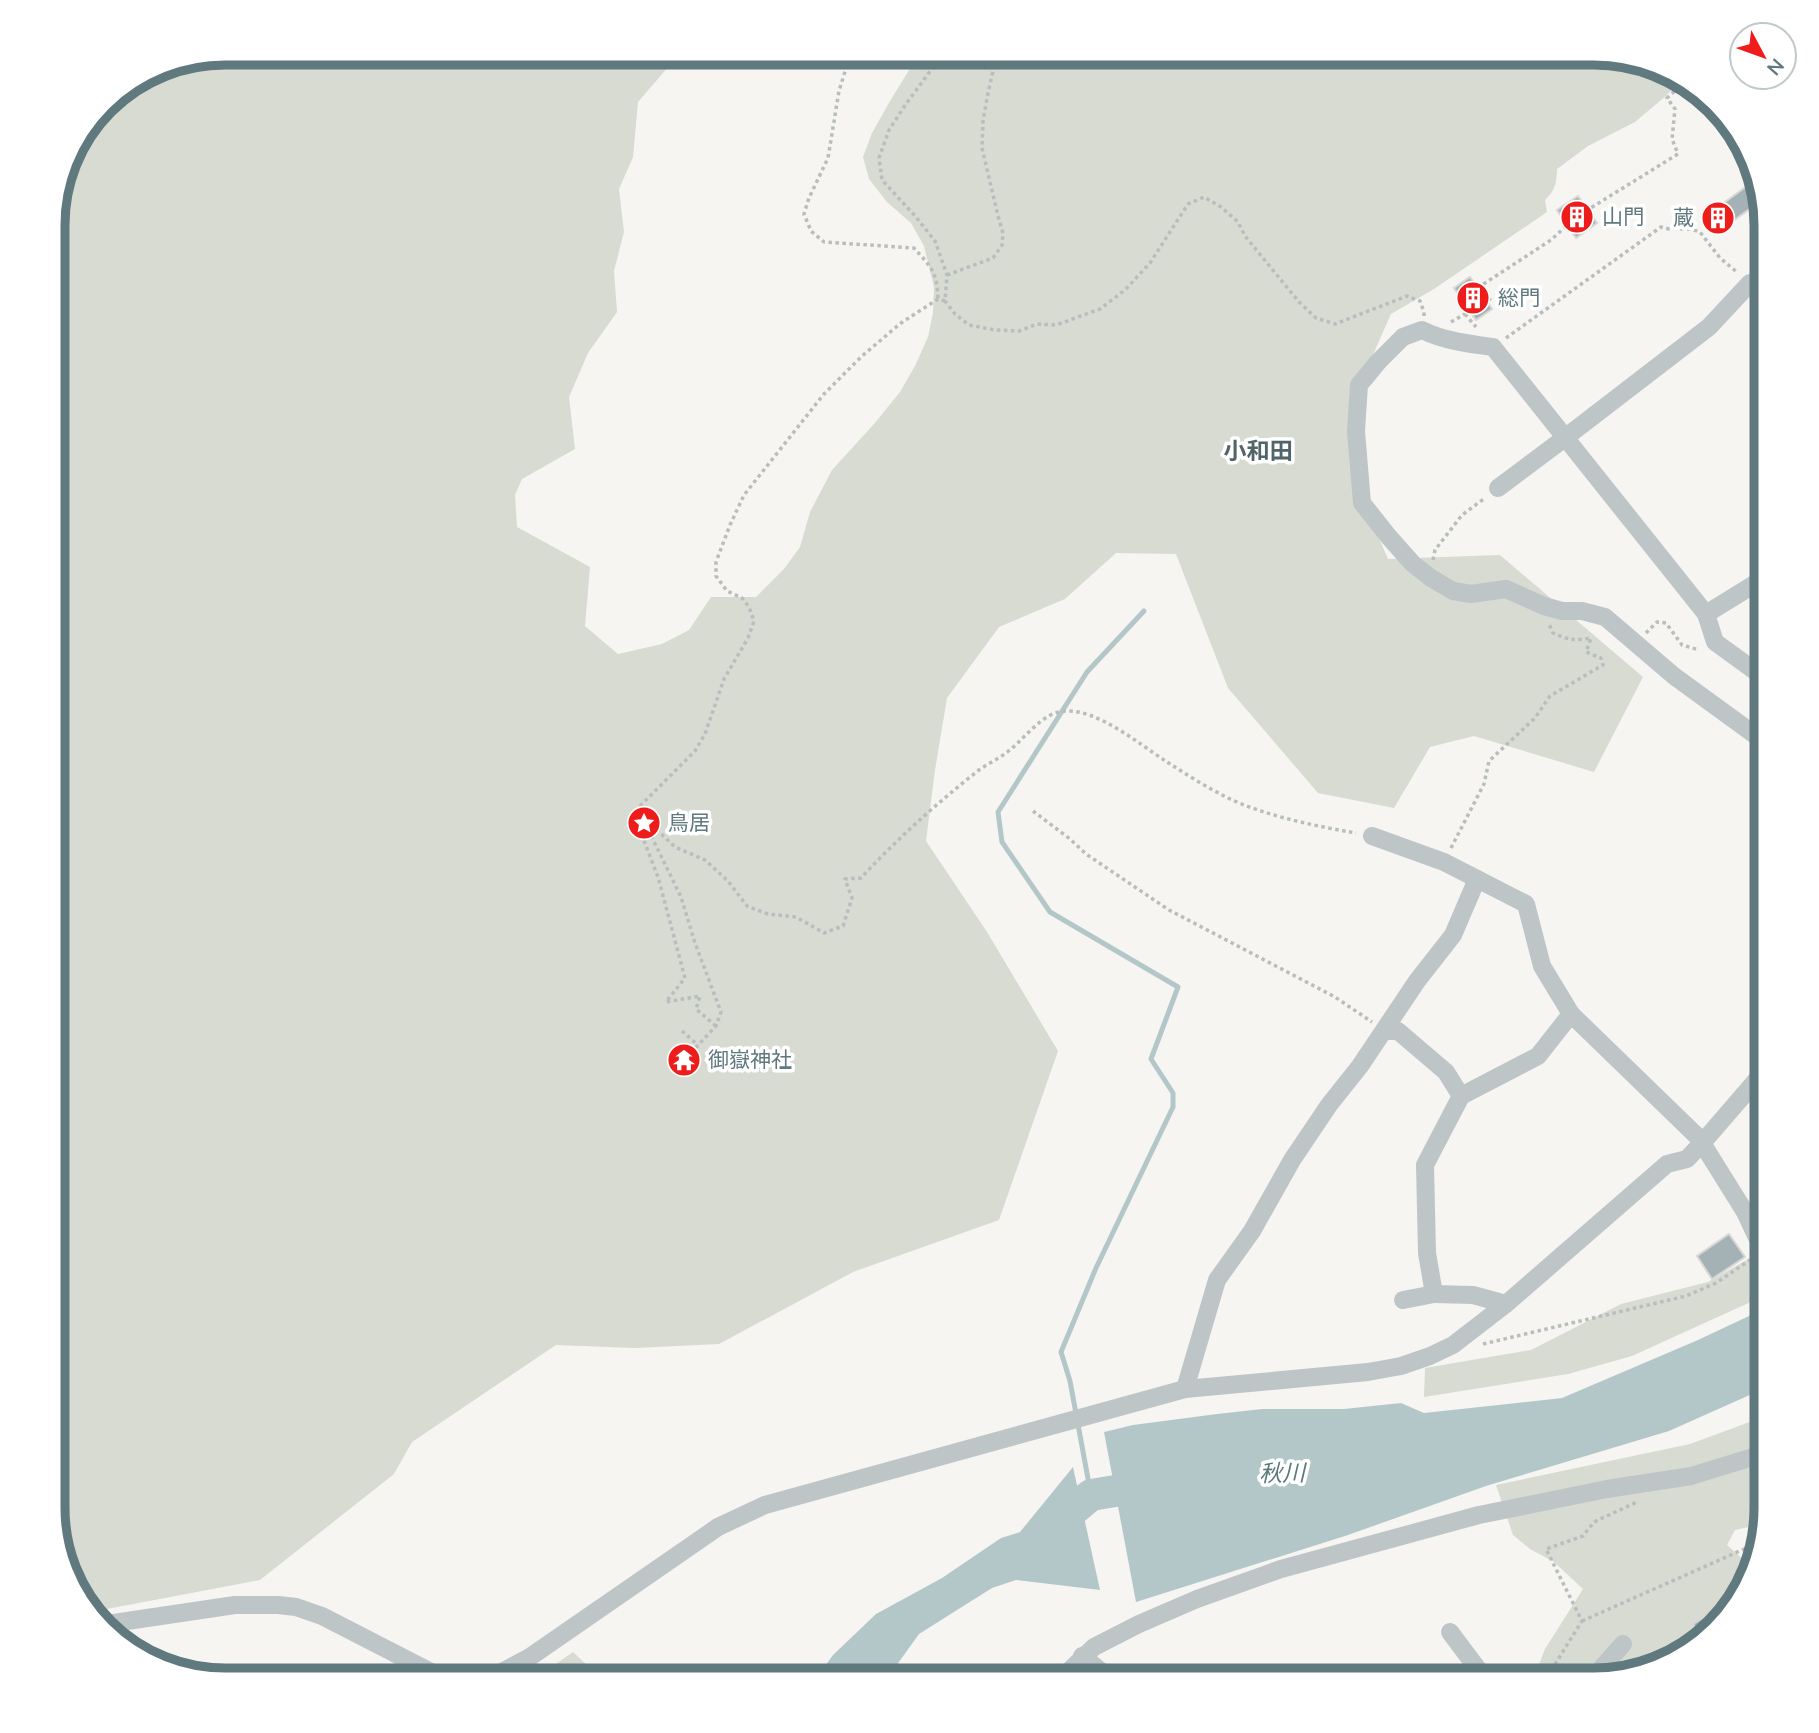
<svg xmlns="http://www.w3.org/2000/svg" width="1819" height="1733" viewBox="0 0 1819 1733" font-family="Mulish,'Noto Sans JP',sans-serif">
<rect width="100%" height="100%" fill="#f6f5f2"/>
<!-- green -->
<g fill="#d7dbd1">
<path d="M 225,53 L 677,53 L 669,66 L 638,102 L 633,157 L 619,189 L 624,232 L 614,271 L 617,312 L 588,353 L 569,397 L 575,449 L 522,479 L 515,495 L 517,527 L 590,567 L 585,626 L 618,654 L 662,644 L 689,630 L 711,597 L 756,597 L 784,569 L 800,547 L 810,512 L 832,470 L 874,424 L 900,392 L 915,366 L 928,337 L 933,313 L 934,287 L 924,246 L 911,223 L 887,202 L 869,179 L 863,157 L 872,133 L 890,101 L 911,67 L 926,53 L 1605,53 L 1670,70 L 1681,78 L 1667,95 L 1635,122 L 1588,146 L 1557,169 C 1557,182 1555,191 1545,200 L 1547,212 L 1434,289 L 1391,314 L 1349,409 L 1355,482 L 1388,559 L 1500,555 L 1643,677 L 1594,772 L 1474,736 L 1430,747 L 1394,808 L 1318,793 L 1228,688 L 1176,554 L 1116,553 L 1065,599 L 999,627 L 947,698 L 935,770 L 926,841 L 987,932 L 1058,1051 L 999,1220 L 853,1272 L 719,1344 L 635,1348 L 556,1345 L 412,1442 L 394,1474 L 260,1580 L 91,1612 L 66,1574 L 53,1519 L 53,213 L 70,149 L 111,96 L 159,65 Z"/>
<path d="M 1766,1249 L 1766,1295 L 1632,1356 L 1568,1374 L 1424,1397 L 1425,1368 L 1531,1350 L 1621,1304 L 1708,1282 Z"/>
<path d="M 1766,1416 L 1766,1508 L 1763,1524 L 1735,1530 L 1727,1545 L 1754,1569 C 1750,1587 1711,1624 1697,1640 L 1698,1642 L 1660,1667 L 1605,1680 L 1533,1680 L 1545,1649 L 1583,1589 L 1554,1562 L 1530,1549 L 1513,1535 L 1496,1485 L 1690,1444 Z"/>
<path d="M 573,1652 L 603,1680 L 533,1680 Z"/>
</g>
<!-- water -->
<g fill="#b4c7c8">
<path d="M 1766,1308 L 1766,1385 L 1752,1394 L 1669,1431 L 1486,1486 L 1348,1535 L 1136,1602 L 1104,1432 L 1133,1425 L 1217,1414 L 1262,1409 L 1344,1409 L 1401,1403 L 1424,1413 L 1562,1398 L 1698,1340 Z"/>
<path d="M 1073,1467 L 1100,1590 L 1016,1580 L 992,1588 L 919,1634 L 886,1680 L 815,1680 L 833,1655 L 876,1614 L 942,1578 L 1001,1538 L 1020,1532 Z"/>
</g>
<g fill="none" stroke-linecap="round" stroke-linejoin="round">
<!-- stream -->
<path stroke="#b4c7c8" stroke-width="5" d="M 1091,1495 L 1070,1381 L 1061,1352 L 1096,1268 L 1173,1107 L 1173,1093 L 1151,1059 L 1178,987 L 1050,912 L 1002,842 L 998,812 L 1087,672 L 1144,611"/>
<!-- river -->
<path stroke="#b4c7c8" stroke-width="32" d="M 1049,1530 L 1091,1495 L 1158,1484"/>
</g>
<!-- building -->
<g fill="#a5b2b5" stroke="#d7d7d5" stroke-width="2">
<path d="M 1758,178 L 1763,199 L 1718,232 L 1704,214 L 1719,203 L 1721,205 Z"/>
<path d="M 1578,196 L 1597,223 L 1576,238 L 1557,210 Z"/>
<path d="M 1470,277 L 1492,309 L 1476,320 L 1454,288 Z"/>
<path d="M 1729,1234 L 1745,1257 L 1712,1279 L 1697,1256 Z"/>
<path d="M 1740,1594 L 1716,1630 L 1703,1639 L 1693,1624 Z"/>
</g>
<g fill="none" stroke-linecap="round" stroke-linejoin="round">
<!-- path -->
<g stroke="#b8bdbe" stroke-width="3.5" stroke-dasharray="3.5 3.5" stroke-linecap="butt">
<path d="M 854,53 L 848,62 L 839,91 L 828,158 L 809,198 L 804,214 L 811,231 L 824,242 L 914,248 C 932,268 937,272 938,299"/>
<path d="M 951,53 L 931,70 L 906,104 L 889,130 L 879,158 L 882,180 L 916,217 L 935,241 L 947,275 L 945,301 L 955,314 L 969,325 L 995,330 L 1019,331 L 1037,324 L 1056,325 L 1100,309 L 1125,290 L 1150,263 L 1188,204 L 1204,197 L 1221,207 L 1238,222 L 1245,236 L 1299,302 L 1316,318 L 1335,324 L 1407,296 L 1420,301 L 1424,312 L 1424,316"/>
<path d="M 1759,270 L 1766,258"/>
<path d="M 947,275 L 993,258 L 1002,245 L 1003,233 L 998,216 L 982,148 L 983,121 L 988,93 L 993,71 L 1001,53"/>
<path d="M 1465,314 L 1476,327"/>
<path d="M 1451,322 L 1490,299 L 1482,285 L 1551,240 L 1576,217 L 1678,154 L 1672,139 L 1675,109 L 1667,98 L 1678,88 L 1683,79"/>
<path d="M 1506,338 L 1661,227 L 1669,229 L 1691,229 L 1700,232 L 1720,258 L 1738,273"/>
<path d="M 1433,560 L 1435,550 L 1462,515 L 1485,498"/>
<path d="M 1646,633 L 1657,622 L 1666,623 L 1682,645 L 1699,650"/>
<path d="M 636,810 L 675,847 L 705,860 L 728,881 L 747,906 L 768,914 L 796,917 L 824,933 L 843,926 L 852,898 L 845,879 L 861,878 C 897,839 937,803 979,770 C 989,763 1000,758 1010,750 C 1026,737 1043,712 1065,711 C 1097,709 1138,743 1164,760 C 1184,773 1206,787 1228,798 C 1266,816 1315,826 1356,833"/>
<path d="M 1033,811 L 1070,839 L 1086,854 L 1169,910 L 1335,997 L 1372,1022"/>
<path d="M 642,817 L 681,897 L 695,943 L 721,1012 L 716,1026 L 687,1057"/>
<path d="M 1451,848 L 1484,784 L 1489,761 L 1535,718 L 1550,696 L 1603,665 L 1601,658 L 1586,652 L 1591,638 C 1573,641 1570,640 1553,633 L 1549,624"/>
<path d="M 716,1026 L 696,1009 L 700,996 L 666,1002 L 685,978 L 658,877 L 634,815 L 636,810 L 695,751 L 705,734 L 724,679 L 748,638 L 754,621 L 749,607 L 742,598 L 727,591 L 716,576 L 716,562 L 730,525 L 744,495 L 824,394 L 862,356 L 901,323 L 938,299 L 945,301"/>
<path d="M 682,1031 L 698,1045"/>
<path d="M 1483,1344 L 1686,1296 L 1716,1283 L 1750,1260"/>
<path d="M 1582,1621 L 1760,1542"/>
<path d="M 1541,1680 L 1552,1669 L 1582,1621 L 1546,1549 L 1583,1536 L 1594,1522 L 1637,1502"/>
</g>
<!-- minor -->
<g stroke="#bec5c7" stroke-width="18">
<path d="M 1498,488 L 1566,437 L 1709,327 L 1750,283"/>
<path d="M 1706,614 L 1766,577"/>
<path d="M 1766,679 L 1715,642 L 1706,614 L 1493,347 C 1470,344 1444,341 1422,330 L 1403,337 L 1378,362 L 1359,385 L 1356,431 L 1362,503 L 1389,537 L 1413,564 L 1431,578 L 1453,591 L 1471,594 L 1506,589 L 1544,606 L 1562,611 L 1582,611 L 1605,617 L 1674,676 L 1766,743"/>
<path d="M 1372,836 L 1444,862 L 1526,904 L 1542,966 L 1571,1014 L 1703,1142 L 1766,1069"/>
<path d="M 1385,1031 L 1398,1031 L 1446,1072 L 1461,1096"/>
<path d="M 1403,1300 L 1434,1294"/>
<path d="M 1506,1304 L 1473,1295 L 1434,1294 L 1427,1253 L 1425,1165 L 1461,1096 L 1538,1056 L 1571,1014"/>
<path d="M 1185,1389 L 1217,1280 L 1252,1231 L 1292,1160 L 1329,1105 L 1360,1066 L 1417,981 L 1453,935 L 1477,879"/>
<path d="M 100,1625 L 235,1605 L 278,1605 L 296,1607 L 322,1616 L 431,1672 L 447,1678 L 459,1680"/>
<path d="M 1450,1632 L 1486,1680"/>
<path d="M 1082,1656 L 1112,1680"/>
<path d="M 473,1680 L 498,1674 L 530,1657 L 718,1527 L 765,1505 L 1185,1389 L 1368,1372 L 1401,1366 L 1430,1356 L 1453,1345 L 1506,1304 L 1667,1164 L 1687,1159 L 1702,1143 L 1745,1212 L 1766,1257"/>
<path d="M 1065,1680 L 1070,1670 L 1094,1647 L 1139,1624 L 1197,1599 L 1281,1569 L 1479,1515 L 1607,1489 L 1691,1476 L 1766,1453"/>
<path d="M 1591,1680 L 1623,1644"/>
</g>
</g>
<!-- icons -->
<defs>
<symbol id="building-disc" viewBox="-11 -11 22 22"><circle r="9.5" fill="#ee1c1a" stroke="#fff"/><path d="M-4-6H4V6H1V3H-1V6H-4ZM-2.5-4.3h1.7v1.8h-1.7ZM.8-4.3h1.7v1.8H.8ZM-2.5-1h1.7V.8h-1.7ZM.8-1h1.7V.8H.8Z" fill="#fff"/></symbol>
<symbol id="sight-disc" viewBox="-11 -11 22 22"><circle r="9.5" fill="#ee1c1a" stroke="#fff"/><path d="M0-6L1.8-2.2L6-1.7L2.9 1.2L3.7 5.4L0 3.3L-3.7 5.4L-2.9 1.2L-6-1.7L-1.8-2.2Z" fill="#fff"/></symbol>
<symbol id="temple-disc" viewBox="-11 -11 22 22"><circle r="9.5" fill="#ee1c1a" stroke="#fff"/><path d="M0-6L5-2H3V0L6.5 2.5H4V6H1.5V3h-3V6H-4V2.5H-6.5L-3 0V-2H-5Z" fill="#fff"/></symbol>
</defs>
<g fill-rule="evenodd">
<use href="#building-disc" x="1558" y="198" width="38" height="38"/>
<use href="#building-disc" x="1699" y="199" width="38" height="38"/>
<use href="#building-disc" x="1454" y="279" width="38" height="38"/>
<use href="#sight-disc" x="625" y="804" width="38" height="38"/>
<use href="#temple-disc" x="665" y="1041" width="38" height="38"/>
</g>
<g text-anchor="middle" stroke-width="7" stroke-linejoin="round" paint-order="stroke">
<!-- poi labels -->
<g font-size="21" fill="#5f797f" stroke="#fff" text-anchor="start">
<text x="1602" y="224">山門</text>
<text x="1694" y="225" text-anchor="end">蔵</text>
<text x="1498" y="305">総門</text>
<text x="668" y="830">鳥居</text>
<text x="708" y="1067">御嶽神社</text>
</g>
<!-- neighbourhood labels -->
<g font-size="23" font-weight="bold" fill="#51646a" stroke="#fff">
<text x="1258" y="459">小和田</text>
</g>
<!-- water labels -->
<g font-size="23" font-style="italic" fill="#5a797b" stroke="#fff">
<text transform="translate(1282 1473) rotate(-1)" y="8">秋川</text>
</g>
</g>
<!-- crop -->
<path d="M0 0H1819V1733H0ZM225 65H1594A160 160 0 0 1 1754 225V1508A160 160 0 0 1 1594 1668H225A160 160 0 0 1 65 1508V225A160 160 0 0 1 225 65Z" fill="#fff" fill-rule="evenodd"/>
<path fill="none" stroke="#5f797f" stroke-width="9" d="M225 65H1594A160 160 0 0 1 1754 225V1508A160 160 0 0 1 1594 1668H225A160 160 0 0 1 65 1508V225A160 160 0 0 1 225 65Z"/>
<!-- north arrow -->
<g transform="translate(1763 56) rotate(131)"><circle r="33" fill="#ffffff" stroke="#bfc9cc" stroke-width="2"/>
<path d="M0-5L12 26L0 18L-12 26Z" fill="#ee1c1a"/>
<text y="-10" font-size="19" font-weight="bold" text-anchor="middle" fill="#5f797f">N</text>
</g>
</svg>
